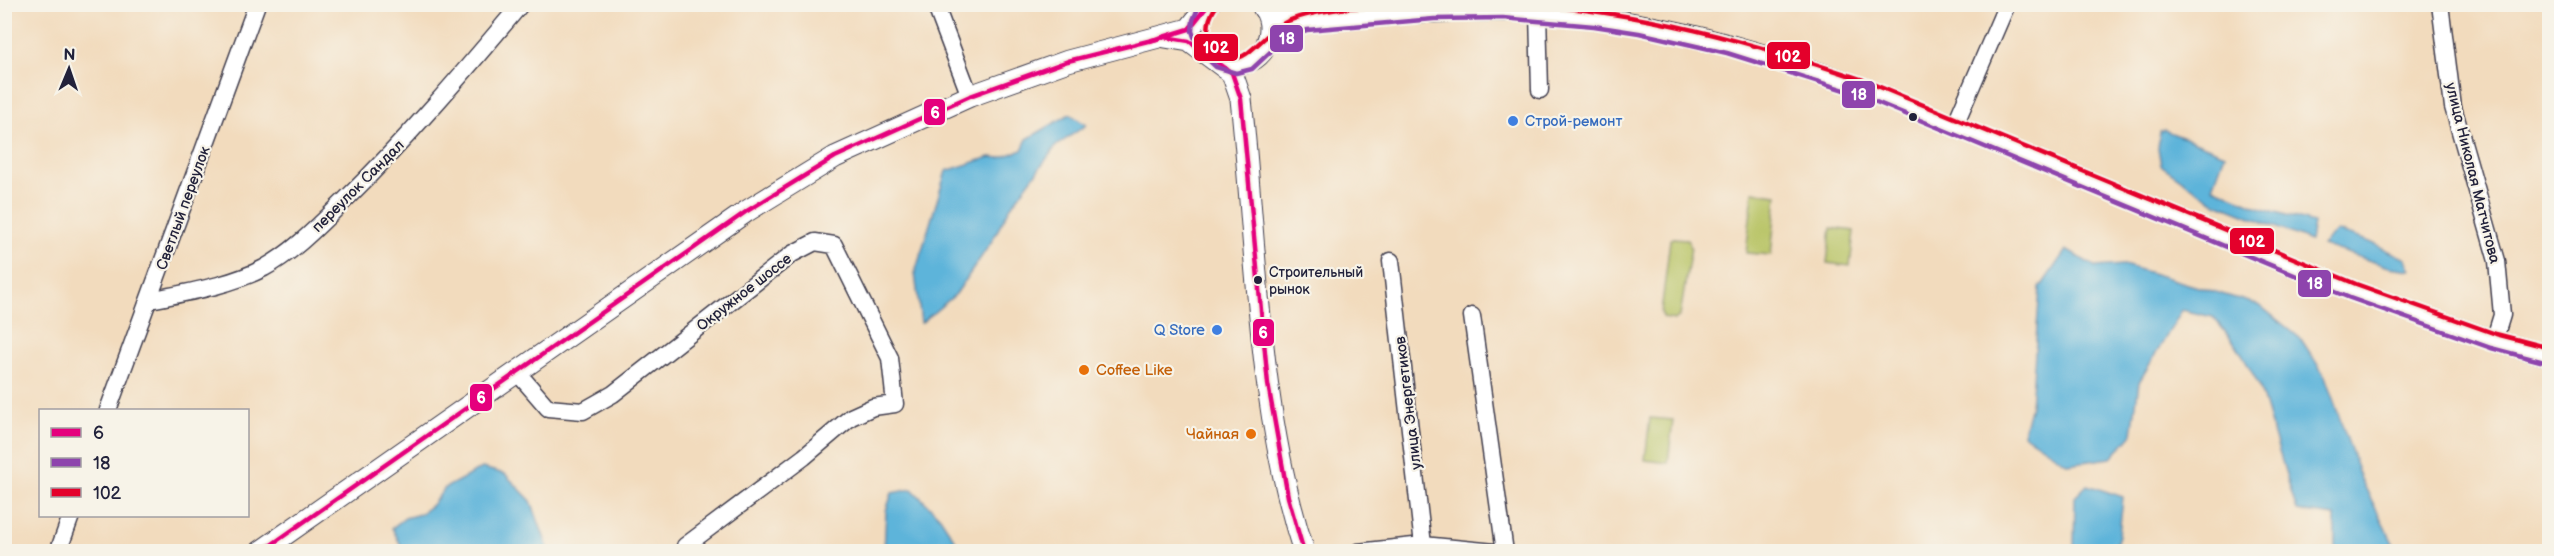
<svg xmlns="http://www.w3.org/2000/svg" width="2554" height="556" viewBox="0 0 2554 556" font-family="'Balsamiq Sans',sans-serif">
<rect width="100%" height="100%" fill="#f7f3e8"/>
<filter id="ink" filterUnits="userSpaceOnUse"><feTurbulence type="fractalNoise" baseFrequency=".0167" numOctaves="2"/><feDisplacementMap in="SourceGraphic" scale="12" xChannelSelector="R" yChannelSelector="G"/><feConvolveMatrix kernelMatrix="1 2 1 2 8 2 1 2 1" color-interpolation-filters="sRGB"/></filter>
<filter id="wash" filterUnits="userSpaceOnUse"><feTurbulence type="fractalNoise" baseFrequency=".008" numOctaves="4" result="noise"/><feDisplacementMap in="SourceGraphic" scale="24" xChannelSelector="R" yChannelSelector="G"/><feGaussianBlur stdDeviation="1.35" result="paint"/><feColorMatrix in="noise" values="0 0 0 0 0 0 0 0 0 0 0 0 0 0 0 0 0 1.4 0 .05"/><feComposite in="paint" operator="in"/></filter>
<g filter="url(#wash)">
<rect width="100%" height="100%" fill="#f2dbbd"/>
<!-- green -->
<g fill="#b7c364" stroke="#6c7250" stroke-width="1.5">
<path d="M 1753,192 L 1777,195 L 1771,255 L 1746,253 Z"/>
<path d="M 1831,228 L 1854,231 L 1850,266 L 1827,263 Z"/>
<path d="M 1673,238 L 1687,239 L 1691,247 L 1680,316 L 1674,320 L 1664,318 L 1661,313 L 1670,240 Z"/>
<path d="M 1650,418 L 1673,420 L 1668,463 L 1645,460 Z"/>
</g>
<!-- water -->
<g fill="#5db4da" stroke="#406b8a" stroke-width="1.5">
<path d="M 1070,114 L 1086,125 L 1056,146 L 1010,208 L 990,244 L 956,294 L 921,323 L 915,273 L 946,171 L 990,157 L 1000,158 L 1022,150 L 1027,139 Z"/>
<path d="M 2164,130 L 2225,154 L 2213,187 L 2256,206 L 2313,223 L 2310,241 L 2212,201 L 2161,165 L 2158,148 L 2160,132 Z"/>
<path d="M 2337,231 L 2370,242 L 2406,259 L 2411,270 L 2389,267 L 2322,245 Z"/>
<path d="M 2066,250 L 2096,267 L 2124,265 L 2259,305 L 2301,339 L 2325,376 L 2361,479 L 2394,545 L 2394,551 L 2335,551 L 2335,516 L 2297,511 L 2259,385 L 2237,346 L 2213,317 L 2182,310 L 2139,382 L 2132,434 L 2111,458 L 2068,464 L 2023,434 L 2031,406 L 2040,288 Z"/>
<path d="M 482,468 L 505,474 L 531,501 L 549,551 L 404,551 L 392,528 L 405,518 L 420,514 L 432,505 L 445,488 Z"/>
<path d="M 2087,485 L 2123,497 L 2119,535 L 2114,551 L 2074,551 L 2075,497 Z"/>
<path d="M 912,489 L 940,517 L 962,551 L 884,551 L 886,511 L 892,493 Z"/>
</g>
</g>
<g filter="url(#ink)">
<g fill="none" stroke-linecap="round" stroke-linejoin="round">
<defs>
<g id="minor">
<path d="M 935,4 L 970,96"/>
<path d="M 2440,4 L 2453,107 L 2497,261 L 2502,315 L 2494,341"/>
<path d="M 1538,13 L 1540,90"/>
<path d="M 1954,127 L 2007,4"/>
<path d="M 1391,261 L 1423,545"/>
<path d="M 150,300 C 188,292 229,286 264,268 C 295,251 319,225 344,201 C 407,139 464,72 521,4"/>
<path d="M 1472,316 L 1505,552"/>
<path d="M 517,372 L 548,408 L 583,411 L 613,394 L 792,254 L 815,242 L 834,245 L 890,358 L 895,404 L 873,407 L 851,417 L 804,457 L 685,546"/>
<path d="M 108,410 L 257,4"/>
<path d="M 58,552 L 71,516"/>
<path d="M 1358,552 L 1423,545 L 1495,552"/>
</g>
<g id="major">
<path d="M 1264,9 C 1273,13 1283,19 1294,20 C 1319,23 1346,18 1371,16 C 1414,13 1458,10 1502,11 C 1626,12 1745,46 1860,87 L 2353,291 L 2494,341 L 2550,356"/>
<path d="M 1165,37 L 1189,41 L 1232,73 L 1241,99 C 1257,250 1257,406 1304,552"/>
<path d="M 1216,59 C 1222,61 1228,64 1234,65 C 1266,65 1281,27 1261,4"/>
<path d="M 260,552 L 747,211 L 835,157 L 970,96 L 1068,61 L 1189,29 L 1209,4"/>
</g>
</defs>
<!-- minor casing -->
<use href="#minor" stroke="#413e4e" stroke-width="19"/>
<!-- major casing -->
<use href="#major" stroke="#413e4e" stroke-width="23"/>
<!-- minor -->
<use href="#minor" stroke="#fff" stroke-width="16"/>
<!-- major -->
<use href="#major" stroke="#fff" stroke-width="21"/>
<defs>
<g id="bus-1">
<path d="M 1150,41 L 1189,29 L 1209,4"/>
<path d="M 261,552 L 747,211 L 835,157 L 970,96 L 1068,61 L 1164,37 L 1189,41 L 1232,73 L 1241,99 L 1268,384 L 1288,497 L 1304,552"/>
</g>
<path id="bus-2" d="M 1200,4 L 1193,20 L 1192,31 L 1199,51 L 1216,67 L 1236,73 L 1252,69 L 1283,40 L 1307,30 L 1434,19 L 1503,18 L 1594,26 L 1639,33 L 1727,53 L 1857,94 L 2350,298 L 2491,348 L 2548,363"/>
<g id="bus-3">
<path d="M 1522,4 C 1640,11 1752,42 1863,80 L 2356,284 L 2496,334 L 2550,348"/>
<path d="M 1215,8 C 1201,30 1210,53 1237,58 C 1251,56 1269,29 1288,21 C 1323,6 1382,6 1421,4"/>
</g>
</defs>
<!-- bus-1 casing -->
<use href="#bus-1" stroke="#f7f3e8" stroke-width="9"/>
<!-- bus-2 casing -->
<use href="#bus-2" stroke="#f7f3e8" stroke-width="9"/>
<!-- bus-3 casing -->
<use href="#bus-3" stroke="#f7f3e8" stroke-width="9"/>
<!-- bus-1 -->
<use href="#bus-1" stroke="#e5007d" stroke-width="4.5"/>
<!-- bus-2 -->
<use href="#bus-2" stroke="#8e44ad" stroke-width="4.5"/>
<!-- bus-3 -->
<use href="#bus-3" stroke="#e4002b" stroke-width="4.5"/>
</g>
</g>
<!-- markers -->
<g fill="#22223b" stroke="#f7f3e8" stroke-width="2">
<circle cx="1913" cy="117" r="5"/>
<circle cx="1258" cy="280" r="5"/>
</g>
<g fill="#3f7fe0" stroke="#f7f3e8" stroke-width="2">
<circle cx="1513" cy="121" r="6"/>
<circle cx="1217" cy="330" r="6"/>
</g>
<g fill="#e8710a" stroke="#f7f3e8" stroke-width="2">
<circle cx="1084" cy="370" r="6"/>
<circle cx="1251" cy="434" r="6"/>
</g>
<g text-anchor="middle" stroke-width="4.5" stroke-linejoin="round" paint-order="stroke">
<!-- bus labels -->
<g font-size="14" fill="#22223b" stroke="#f7f3e8" text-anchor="start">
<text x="1269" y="277">Строительный<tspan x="1269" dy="17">рынок</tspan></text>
</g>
<!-- shop labels -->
<g font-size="15" fill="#366cbe" stroke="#f7f3e8" text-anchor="start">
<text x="1525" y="126">Строй-ремонт</text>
<text x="1205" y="335" text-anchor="end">Q Store</text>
</g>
<!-- street labels -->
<g font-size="15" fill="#22223b" stroke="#f7f3e8">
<text transform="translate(2473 173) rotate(76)" y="5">улица Николая Матчитова</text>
<text transform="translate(358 186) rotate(-45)" y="5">переулок Сандал</text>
<text transform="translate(183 208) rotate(-70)" y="5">Светлый переулок</text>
<text transform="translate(744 292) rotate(-38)" y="5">Окружное шоссе</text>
<text transform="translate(1408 403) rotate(-97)" y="5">улица Энергетиков</text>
</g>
<!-- food labels -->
<g font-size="15" fill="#c56008" stroke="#f7f3e8" text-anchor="start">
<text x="1096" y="375">Coffee Like</text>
<text x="1239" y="439" text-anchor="end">Чайная</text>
</g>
</g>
<g stroke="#f7f3e8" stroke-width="2">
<rect x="1269" y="24" width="35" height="29" rx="6" fill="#8e44ad"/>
<rect x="1193" y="33" width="46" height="29" rx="6" fill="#e4002b"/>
<rect x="1766" y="41" width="45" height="29" rx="6" fill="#e4002b"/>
<rect x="1841" y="80" width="35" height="29" rx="6" fill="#8e44ad"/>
<rect x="923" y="98" width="23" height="28" rx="6" fill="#e5007d"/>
<rect x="2229" y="227" width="46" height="28" rx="6" fill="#e4002b"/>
<rect x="2297" y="269" width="35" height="29" rx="6" fill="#8e44ad"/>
<rect x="1252" y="318" width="23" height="29" rx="6" fill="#e5007d"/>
<rect x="469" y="383" width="24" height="29" rx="6" fill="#e5007d"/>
</g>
<g font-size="16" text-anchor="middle" font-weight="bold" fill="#fff">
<text x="1287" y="44">18</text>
<text x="1216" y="53">102</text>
<text x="1788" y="62">102</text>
<text x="1859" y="100">18</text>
<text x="935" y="118">6</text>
<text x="2252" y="247">102</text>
<text x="2315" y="289">18</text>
<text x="1263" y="338">6</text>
<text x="481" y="403">6</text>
</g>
<!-- margin -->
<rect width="2554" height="556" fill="none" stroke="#f7f3e8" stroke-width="24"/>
<!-- legend -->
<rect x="39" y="409" width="210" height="108" fill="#f7f3e8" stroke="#a29fa3" stroke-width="1.5"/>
<rect x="51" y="428" width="30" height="9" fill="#e5007d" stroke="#a29fa3" stroke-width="1.5"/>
<text x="93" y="439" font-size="18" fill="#22223b">6</text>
<rect x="51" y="458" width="30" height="9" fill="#8e44ad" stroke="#a29fa3" stroke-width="1.5"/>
<text x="93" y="469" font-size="18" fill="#22223b">18</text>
<rect x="51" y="488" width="30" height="9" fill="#e4002b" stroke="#a29fa3" stroke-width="1.5"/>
<text x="93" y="499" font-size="18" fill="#22223b">102</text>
<!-- north arrow -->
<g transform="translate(69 69) rotate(2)" stroke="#f7f3e8" stroke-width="4.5" paint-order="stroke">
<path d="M0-4.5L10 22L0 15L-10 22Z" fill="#22223b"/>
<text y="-9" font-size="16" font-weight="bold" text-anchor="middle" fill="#22223b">N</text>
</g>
</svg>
